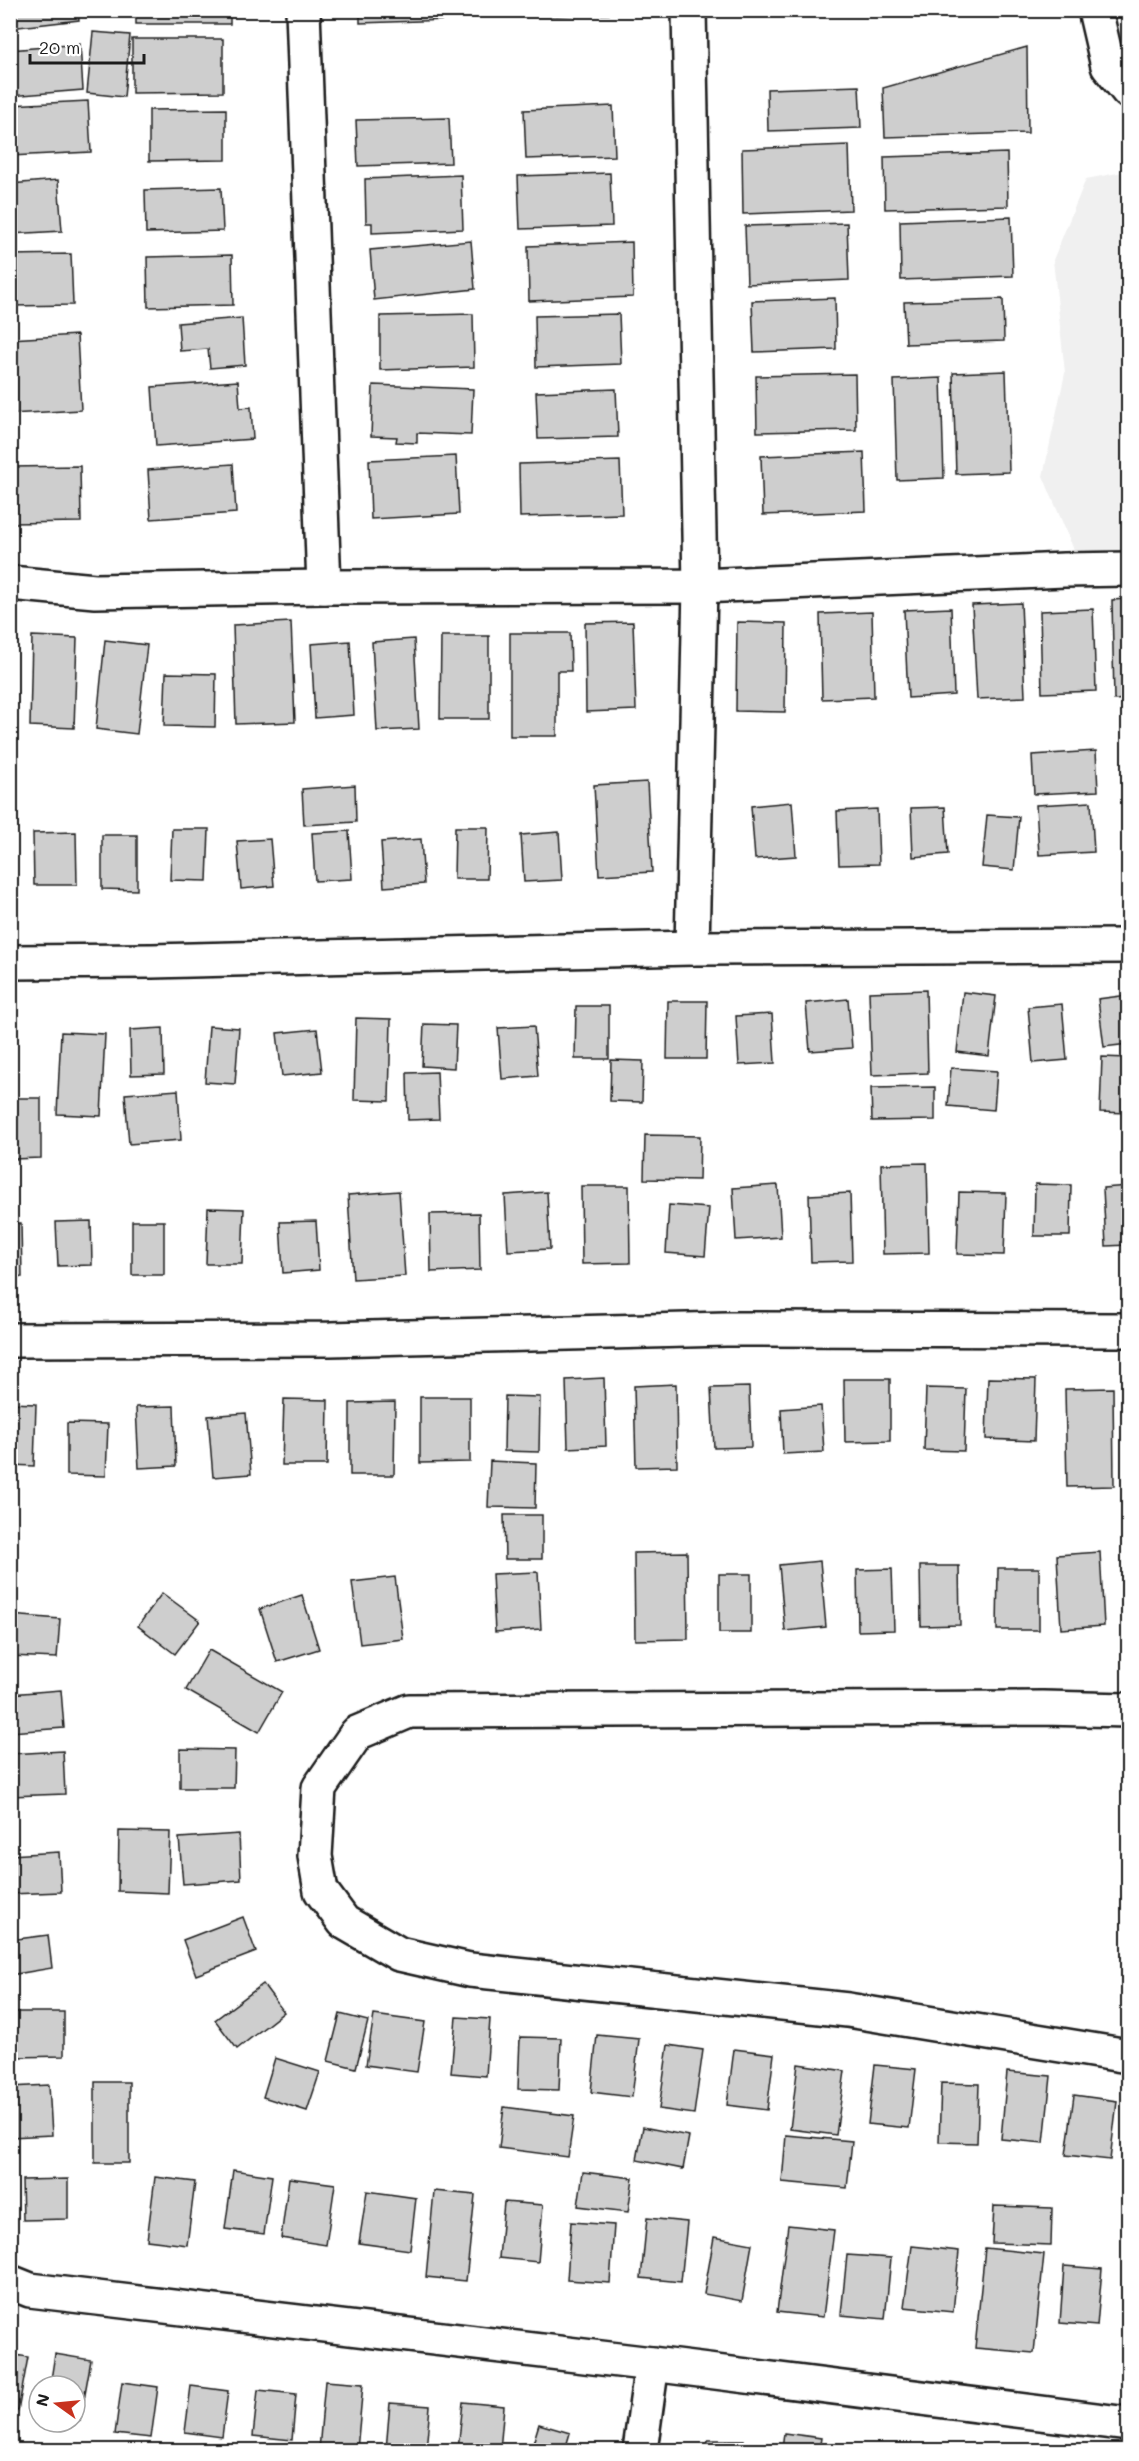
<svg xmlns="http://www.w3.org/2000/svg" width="1139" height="2461" viewBox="0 0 1139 2461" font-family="Mali,sans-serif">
<rect width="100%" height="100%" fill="#fff"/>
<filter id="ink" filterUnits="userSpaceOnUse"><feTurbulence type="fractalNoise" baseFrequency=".0167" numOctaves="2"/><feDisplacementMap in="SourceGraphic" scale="12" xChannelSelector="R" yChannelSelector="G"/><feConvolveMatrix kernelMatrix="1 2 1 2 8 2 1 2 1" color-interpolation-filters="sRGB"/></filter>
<g filter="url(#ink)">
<!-- built -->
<path fill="#f0f0f0" d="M 1128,171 L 1128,553 L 1074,550 L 1043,476 L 1065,373 L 1053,260 L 1086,179 Z"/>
<!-- building -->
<g fill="#cecece" stroke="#1c1c1c" stroke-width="1.5">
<path d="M 10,10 L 78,10 L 79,20 L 10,28 Z"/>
<rect x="136" y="10" width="94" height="14"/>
<path d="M 360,10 L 449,10 L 449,20 L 360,23 Z"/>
<path d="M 516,10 L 609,10 L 609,14 L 516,17 Z"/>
<path d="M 93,32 L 130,35 L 124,97 L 87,93 Z"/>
<path d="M 132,39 L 223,39 L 223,92 L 132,93 Z"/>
<path d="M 80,44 L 83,90 L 10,96 L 10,50 Z"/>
<path d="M 1027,47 L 1028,133 L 885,137 L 883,88 Z"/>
<path d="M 859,86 L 861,128 L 768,131 L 767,89 Z"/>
<path d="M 88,101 L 91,152 L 10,156 L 10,105 Z"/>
<path d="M 613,106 L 615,156 L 526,159 L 524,110 Z"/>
<path d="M 226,109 L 226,160 L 149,161 L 149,110 Z"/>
<path d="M 449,118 L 451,163 L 358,166 L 356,120 Z"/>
<path d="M 849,145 L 851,210 L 743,214 L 742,149 Z"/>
<path d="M 1007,153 L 1008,206 L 885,209 L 884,157 Z"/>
<path d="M 610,173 L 612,226 L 520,229 L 518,176 Z"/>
<path d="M 461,175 L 463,229 L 372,233 L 372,223 L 366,223 L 365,179 Z"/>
<path d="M 58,180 L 62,231 L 10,234 L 10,184 Z"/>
<path d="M 221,188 L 223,231 L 146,233 L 145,190 Z"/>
<path d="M 1011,217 L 1013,276 L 901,280 L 900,221 Z"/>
<path d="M 847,223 L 849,280 L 747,284 L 745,226 Z"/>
<path d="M 471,241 L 475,289 L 374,300 L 370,250 Z"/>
<path d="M 632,242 L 633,297 L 529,301 L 528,246 Z"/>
<path d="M 71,254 L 73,305 L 10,306 L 10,255 Z"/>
<path d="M 232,255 L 233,305 L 148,307 L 147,257 Z"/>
<path d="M 835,298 L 836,349 L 754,352 L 752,301 Z"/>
<path d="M 1003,299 L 1004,341 L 906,344 L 904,302 Z"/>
<path d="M 473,314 L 474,367 L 380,370 L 380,316 Z"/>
<path d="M 619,314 L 621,364 L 536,367 L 535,316 Z"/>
<path d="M 242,318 L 245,365 L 210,368 L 208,349 L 180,351 L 178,323 Z"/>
<path d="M 77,335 L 81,410 L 10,414 L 10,339 Z"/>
<path d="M 1006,371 L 1009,472 L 956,474 L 953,373 Z"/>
<path d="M 855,374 L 856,430 L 757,432 L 756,376 Z"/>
<path d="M 941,378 L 944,478 L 897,480 L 894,380 Z"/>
<path d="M 238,381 L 240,408 L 251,407 L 253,439 L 156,446 L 152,387 Z"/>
<path d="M 373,385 L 473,389 L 471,435 L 417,433 L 417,443 L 396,442 L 397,437 L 371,436 Z"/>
<path d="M 616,389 L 618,437 L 538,439 L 536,392 Z"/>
<path d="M 864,452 L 866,511 L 763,515 L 761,456 Z"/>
<path d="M 456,456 L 459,514 L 371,519 L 369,460 Z"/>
<path d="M 620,461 L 622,514 L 520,517 L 519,464 Z"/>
<path d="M 233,464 L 236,513 L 151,519 L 148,470 Z"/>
<path d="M 80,466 L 81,522 L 10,523 L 10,467 Z"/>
<path d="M 1128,599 L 1128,699 L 1114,700 L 1112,600 Z"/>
<path d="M 1021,603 L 1025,697 L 977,699 L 972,605 Z"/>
<path d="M 951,608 L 954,695 L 908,698 L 904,610 Z"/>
<path d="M 1093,609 L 1096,691 L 1042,693 L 1040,611 Z"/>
<path d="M 872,612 L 874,697 L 822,699 L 820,614 Z"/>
<path d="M 291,622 L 295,722 L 236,724 L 233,625 Z"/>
<path d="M 633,622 L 636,710 L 586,712 L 585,623 Z"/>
<path d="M 737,622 L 786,623 L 785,712 L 736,711 Z"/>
<path d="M 510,633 L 570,633 L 571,671 L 557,671 L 557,736 L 510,736 Z"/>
<path d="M 32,636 L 77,638 L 74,728 L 30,726 Z"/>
<path d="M 441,636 L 489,636 L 489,719 L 440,719 Z"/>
<path d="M 414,639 L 419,729 L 377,731 L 372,642 Z"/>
<path d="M 105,640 L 147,645 L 137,734 L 96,729 Z"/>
<path d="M 350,641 L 354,715 L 315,718 L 311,644 Z"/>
<path d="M 166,673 L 216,674 L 215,727 L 164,726 Z"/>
<path d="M 1096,751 L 1098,791 L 1034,794 L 1032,755 Z"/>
<path d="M 647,782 L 652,872 L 599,875 L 594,785 Z"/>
<path d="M 355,785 L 356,822 L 304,825 L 302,789 Z"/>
<path d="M 792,802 L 796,856 L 755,859 L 751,806 Z"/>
<path d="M 1091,802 L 1094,852 L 1039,855 L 1036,805 Z"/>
<path d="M 945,807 L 948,854 L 913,857 L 911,808 Z"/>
<path d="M 877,809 L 879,864 L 839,865 L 837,811 Z"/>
<path d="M 1128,812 L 1128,865 L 1125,813 Z"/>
<path d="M 987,815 L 1019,817 L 1014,870 L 982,867 Z"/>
<path d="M 455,827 L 488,827 L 487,879 L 454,879 Z"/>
<path d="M 172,829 L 209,829 L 207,881 L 170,880 Z"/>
<path d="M 349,831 L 352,879 L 315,881 L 312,833 Z"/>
<path d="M 76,832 L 77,885 L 34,885 L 33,833 Z"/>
<path d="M 559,832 L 562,880 L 524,882 L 521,835 Z"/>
<path d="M 102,835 L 137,835 L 137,890 L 102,889 Z"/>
<path d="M 270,839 L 274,886 L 241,889 L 237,841 Z"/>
<path d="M 421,839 L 424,884 L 384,887 L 381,842 Z"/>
<path d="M 926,990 L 928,1073 L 872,1075 L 869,992 Z"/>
<path d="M 963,992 L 996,996 L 989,1056 L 957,1052 Z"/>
<path d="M 1128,995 L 1128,1044 L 1104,1047 L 1098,999 Z"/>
<path d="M 848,999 L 852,1048 L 810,1051 L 806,1003 Z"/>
<path d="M 668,1001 L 707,1001 L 706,1059 L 667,1059 Z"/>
<path d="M 1062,1004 L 1067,1060 L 1033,1063 L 1028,1007 Z"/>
<path d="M 576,1006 L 609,1006 L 609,1059 L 575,1059 Z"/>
<path d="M 772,1014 L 775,1063 L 739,1065 L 736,1016 Z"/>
<path d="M 356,1018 L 391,1019 L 389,1101 L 354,1100 Z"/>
<path d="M 424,1024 L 456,1025 L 454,1068 L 422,1066 Z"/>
<path d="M 209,1026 L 239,1028 L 235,1084 L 205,1082 Z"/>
<path d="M 534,1026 L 538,1076 L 502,1079 L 498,1028 Z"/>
<path d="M 13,1027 L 15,1076 L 10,1076 L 10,1028 Z"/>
<path d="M 163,1028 L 164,1074 L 131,1075 L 130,1030 Z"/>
<path d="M 317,1029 L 322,1072 L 282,1076 L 277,1033 Z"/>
<path d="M 61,1032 L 105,1034 L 101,1116 L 57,1114 Z"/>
<path d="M 1102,1057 L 1128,1058 L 1128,1113 L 1100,1112 Z"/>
<path d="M 611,1060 L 643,1061 L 642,1102 L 610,1101 Z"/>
<path d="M 951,1068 L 997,1071 L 994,1110 L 948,1106 Z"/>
<path d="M 437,1072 L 439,1119 L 408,1120 L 407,1073 Z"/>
<path d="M 935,1087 L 935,1120 L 872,1121 L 871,1088 Z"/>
<path d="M 178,1090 L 181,1140 L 129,1144 L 125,1094 Z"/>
<path d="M 13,1098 L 41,1098 L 41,1158 L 12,1159 Z"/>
<path d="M 645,1135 L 700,1136 L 699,1180 L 644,1179 Z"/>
<path d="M 927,1163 L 929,1253 L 883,1254 L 881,1164 Z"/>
<path d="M 1035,1184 L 1071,1185 L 1070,1236 L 1034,1236 Z"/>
<path d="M 778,1185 L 781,1237 L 736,1240 L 733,1188 Z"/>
<path d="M 581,1186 L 629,1186 L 630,1263 L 582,1264 Z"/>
<path d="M 1128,1186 L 1128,1245 L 1106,1246 L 1103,1188 Z"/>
<path d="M 399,1191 L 405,1276 L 353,1279 L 348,1195 Z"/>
<path d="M 547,1192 L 550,1249 L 508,1251 L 505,1195 Z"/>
<path d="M 959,1192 L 1006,1193 L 1004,1255 L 957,1254 Z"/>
<path d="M 850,1193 L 852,1261 L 811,1262 L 809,1195 Z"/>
<path d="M 669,1205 L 709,1208 L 705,1256 L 666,1253 Z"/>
<path d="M 208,1208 L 244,1209 L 242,1264 L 206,1264 Z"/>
<path d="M 479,1213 L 480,1270 L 431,1272 L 430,1214 Z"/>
<path d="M 91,1221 L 92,1265 L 58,1266 L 56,1222 Z"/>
<rect x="132" y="1221" width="32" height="54"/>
<path d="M 316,1221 L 319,1270 L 283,1273 L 280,1222 Z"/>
<path d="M 10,1223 L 21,1223 L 22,1277 L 10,1278 Z"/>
<path d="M 604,1378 L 606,1446 L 568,1448 L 566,1380 Z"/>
<path d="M 988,1378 L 1036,1379 L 1034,1441 L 986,1439 Z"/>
<path d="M 844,1379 L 890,1379 L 890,1441 L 845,1442 Z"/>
<path d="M 676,1384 L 677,1466 L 636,1467 L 634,1386 Z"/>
<path d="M 749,1387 L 751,1447 L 714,1448 L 711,1388 Z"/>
<path d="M 926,1388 L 966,1389 L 964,1451 L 924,1450 Z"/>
<path d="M 1113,1388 L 1114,1486 L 1067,1487 L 1065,1389 Z"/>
<path d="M 505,1396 L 540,1397 L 539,1452 L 504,1451 Z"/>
<path d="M 420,1397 L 470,1397 L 470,1462 L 420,1463 Z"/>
<path d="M 284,1399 L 328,1400 L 327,1465 L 282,1465 Z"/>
<path d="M 395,1402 L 394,1475 L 350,1475 L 350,1403 Z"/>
<path d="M 10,1403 L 36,1404 L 34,1466 L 10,1465 Z"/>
<path d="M 174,1406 L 176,1466 L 139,1468 L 136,1407 Z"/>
<path d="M 821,1406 L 824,1452 L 783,1454 L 781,1409 Z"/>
<path d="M 246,1413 L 251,1474 L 213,1477 L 208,1416 Z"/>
<path d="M 67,1423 L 108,1424 L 106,1476 L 67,1475 Z"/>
<path d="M 490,1461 L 536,1463 L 535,1508 L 488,1507 Z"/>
<path d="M 504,1515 L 542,1515 L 542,1559 L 505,1559 Z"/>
<path d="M 687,1552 L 688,1639 L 635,1640 L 634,1553 Z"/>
<path d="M 1100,1552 L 1104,1626 L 1061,1629 L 1057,1555 Z"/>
<path d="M 820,1561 L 826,1627 L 785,1631 L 779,1565 Z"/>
<path d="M 920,1566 L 959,1566 L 960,1625 L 921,1626 Z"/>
<path d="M 998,1568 L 1039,1568 L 1039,1630 L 997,1630 Z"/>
<path d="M 892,1569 L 894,1630 L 858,1631 L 857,1570 Z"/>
<path d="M 538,1572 L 541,1629 L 495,1632 L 492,1574 Z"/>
<rect x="719" y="1574" width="32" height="59"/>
<path d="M 395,1577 L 403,1639 L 360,1644 L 352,1582 Z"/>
<path d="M 162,1593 L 200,1621 L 175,1654 L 138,1626 Z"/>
<path d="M 302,1595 L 319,1649 L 277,1662 L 260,1609 Z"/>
<path d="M 10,1615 L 60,1619 L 57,1658 L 10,1656 Z"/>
<path d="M 209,1650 L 282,1692 L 259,1732 L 186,1690 Z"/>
<path d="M 61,1690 L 64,1728 L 10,1732 L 10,1694 Z"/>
<path d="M 180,1749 L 235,1750 L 234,1788 L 180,1788 Z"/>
<path d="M 63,1751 L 65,1794 L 10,1796 L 10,1754 Z"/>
<path d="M 119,1831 L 170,1832 L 168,1893 L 118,1891 Z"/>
<path d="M 239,1834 L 241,1880 L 183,1884 L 179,1838 Z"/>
<path d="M 59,1852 L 61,1892 L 10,1894 L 10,1855 Z"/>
<path d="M 243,1917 L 256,1952 L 196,1975 L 183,1940 Z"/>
<path d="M 48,1935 L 52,1968 L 10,1975 L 10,1940 Z"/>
<path d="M 263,1984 L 284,2012 L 237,2049 L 215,2020 Z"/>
<path d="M 15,2012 L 64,2012 L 64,2056 L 16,2057 Z"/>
<path d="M 340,2014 L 368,2021 L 356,2068 L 328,2061 Z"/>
<path d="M 374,2015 L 425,2022 L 417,2072 L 366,2065 Z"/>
<path d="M 456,2017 L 490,2019 L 486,2076 L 451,2073 Z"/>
<path d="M 597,2035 L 639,2039 L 632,2097 L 591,2092 Z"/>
<path d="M 520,2037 L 561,2038 L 559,2090 L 518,2089 Z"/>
<path d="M 668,2045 L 703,2050 L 694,2114 L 659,2109 Z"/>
<path d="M 734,2049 L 774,2054 L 767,2110 L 727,2105 Z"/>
<path d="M 275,2058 L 320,2072 L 307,2111 L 263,2097 Z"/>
<path d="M 798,2064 L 845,2071 L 836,2135 L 790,2129 Z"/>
<path d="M 875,2065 L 916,2069 L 909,2128 L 868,2124 Z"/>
<path d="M 1007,2072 L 1051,2076 L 1044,2143 L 1001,2139 Z"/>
<rect x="95" y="2082" width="34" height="81"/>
<path d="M 941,2083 L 979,2084 L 977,2143 L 939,2142 Z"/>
<path d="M 49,2085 L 52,2135 L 10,2137 L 10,2087 Z"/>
<path d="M 1074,2095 L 1117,2101 L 1110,2160 L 1066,2155 Z"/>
<path d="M 504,2107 L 574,2116 L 568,2157 L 499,2148 Z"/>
<path d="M 643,2127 L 689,2136 L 683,2169 L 637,2160 Z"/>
<path d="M 786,2135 L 852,2141 L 847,2188 L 782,2182 Z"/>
<path d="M 233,2170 L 272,2176 L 264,2234 L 225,2229 Z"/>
<path d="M 583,2172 L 633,2178 L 628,2212 L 578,2206 Z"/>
<path d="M 155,2177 L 195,2182 L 187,2245 L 147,2240 Z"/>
<path d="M 289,2178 L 335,2184 L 326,2245 L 281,2238 Z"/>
<path d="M 68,2179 L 68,2219 L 23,2220 L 22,2180 Z"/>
<path d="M 367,2191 L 416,2198 L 410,2250 L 359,2243 Z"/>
<path d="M 434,2191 L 475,2195 L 466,2281 L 426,2277 Z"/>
<path d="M 504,2202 L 543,2205 L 538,2262 L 499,2258 Z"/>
<path d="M 994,2206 L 1052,2208 L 1051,2245 L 992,2243 Z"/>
<path d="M 647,2218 L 687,2222 L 681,2282 L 641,2278 Z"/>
<path d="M 571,2222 L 614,2225 L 610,2283 L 567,2280 Z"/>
<path d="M 788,2225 L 834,2230 L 823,2317 L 777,2312 Z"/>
<path d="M 714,2237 L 752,2244 L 742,2301 L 704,2294 Z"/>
<path d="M 912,2246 L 959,2251 L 953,2312 L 904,2307 Z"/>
<path d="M 985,2248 L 1044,2254 L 1034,2353 L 975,2348 Z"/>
<path d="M 847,2255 L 891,2258 L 885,2319 L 841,2315 Z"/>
<path d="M 1064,2266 L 1102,2269 L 1097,2326 L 1060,2323 Z"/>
<path d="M 1126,2280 L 1128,2280 L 1128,2352 L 1121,2352 Z"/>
<path d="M 10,2354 L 28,2357 L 18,2411 L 10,2410 Z"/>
<path d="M 55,2354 L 91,2360 L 80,2421 L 75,2420 L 75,2386 L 50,2386 Z"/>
<path d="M 325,2381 L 363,2384 L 357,2450 L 319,2450 Z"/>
<path d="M 122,2382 L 158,2387 L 151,2438 L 115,2434 Z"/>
<path d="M 191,2386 L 228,2391 L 222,2437 L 185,2432 Z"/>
<path d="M 258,2390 L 296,2394 L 292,2440 L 253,2436 Z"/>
<path d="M 463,2402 L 504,2406 L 500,2450 L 458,2450 Z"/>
<path d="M 390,2403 L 430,2406 L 426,2450 L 386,2450 Z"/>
<path d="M 539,2424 L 570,2433 L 565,2450 L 531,2450 Z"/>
<path d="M 784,2433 L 821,2438 L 819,2450 L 782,2450 Z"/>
<path d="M 708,2440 L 744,2440 L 744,2450 L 707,2450 Z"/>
</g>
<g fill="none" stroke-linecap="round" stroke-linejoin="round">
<defs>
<g id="minor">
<path d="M 303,10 L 324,587"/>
<path d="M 689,10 L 700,586 L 692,948"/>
<path d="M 1095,10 L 1108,66 L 1128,91"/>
<path d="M 10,583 L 95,591 L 324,587 L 700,586 L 1064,570 L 1128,569"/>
<path d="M 10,962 L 152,961 L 692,948 L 1128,946"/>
<path d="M 10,1340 L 330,1339 L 726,1329 L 1128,1330"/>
<path d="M 1128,1710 L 1043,1708 L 409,1711 L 357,1733 L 319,1788 L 315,1856 L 321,1891 L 344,1922 L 399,1954 L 470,1970 L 848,2010 L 1128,2056"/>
<path d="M 10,2282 L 30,2290 L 652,2364 L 1128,2424"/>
<path d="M 640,2450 L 652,2364"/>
</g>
</defs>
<!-- minor casing -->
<use href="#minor" stroke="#1c1c1c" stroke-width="38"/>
<!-- minor -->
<use href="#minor" stroke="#fff" stroke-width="33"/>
</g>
</g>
<!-- margin -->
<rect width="1139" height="2461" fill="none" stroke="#fff" stroke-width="36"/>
<rect x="18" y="18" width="1103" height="2425" fill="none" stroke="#1c1c1c" stroke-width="2" filter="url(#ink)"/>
<!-- north arrow -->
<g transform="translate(57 2404) rotate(285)"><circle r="28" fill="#ffffff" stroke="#a4a4a4" stroke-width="1.5"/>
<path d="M0-4.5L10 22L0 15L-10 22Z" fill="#c8321e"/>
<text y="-9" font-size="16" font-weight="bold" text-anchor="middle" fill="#1c1c1c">N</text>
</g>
<!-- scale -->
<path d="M30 54v9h114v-9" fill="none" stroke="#1c1c1c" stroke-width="3"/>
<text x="39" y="54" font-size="18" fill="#1c1c1c" stroke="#ffffff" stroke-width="4.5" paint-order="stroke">20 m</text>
</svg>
